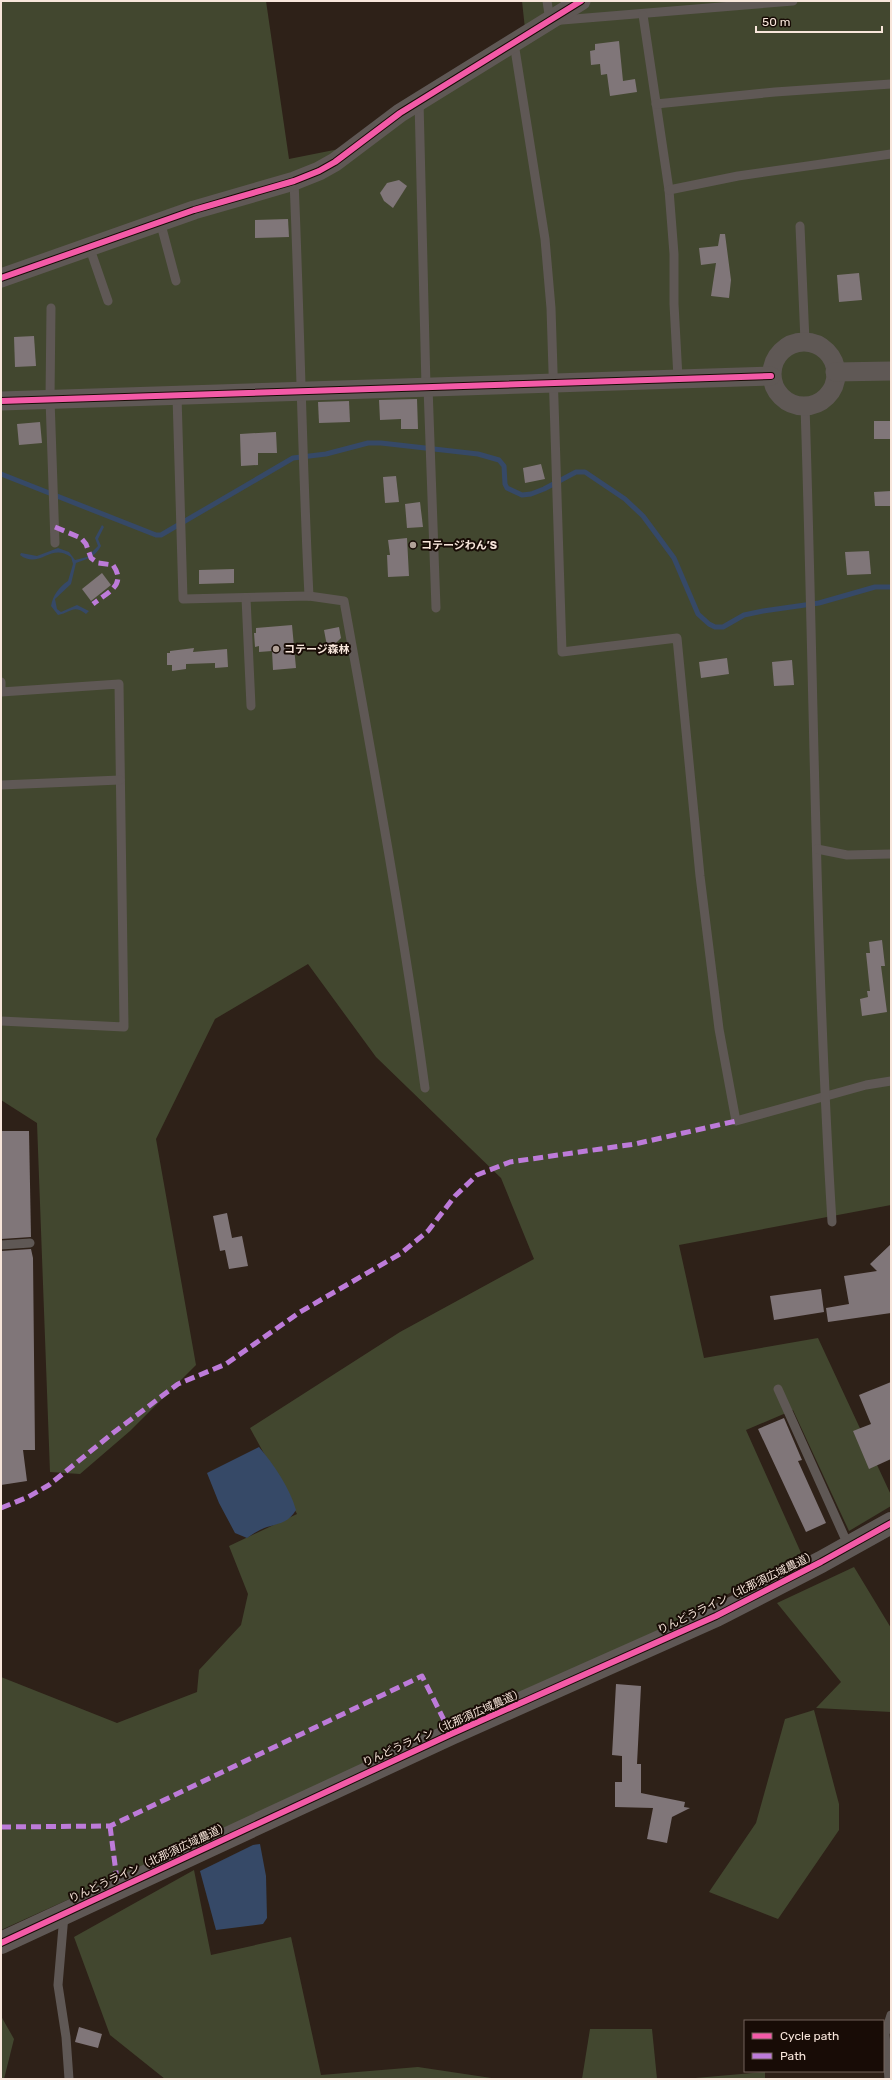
<svg xmlns="http://www.w3.org/2000/svg" width="892" height="2080" viewBox="0 0 892 2080" font-family="Rubik,'Noto Sans JP',sans-serif">
<rect width="100%" height="100%" fill="#2e2118"/>
<!-- green -->
<g fill="#42472f">
<path d="M 1,1 L 266,1 L 289,159 L 344,148 L 525,29 L 522,1 L 891,1 L 891,1205 L 679,1245 L 704,1358 L 818,1338 L 891,1495 L 891,1506 L 849,1531 L 793,1410 L 746,1430 L 802,1555 L 641,1640 L 1,1930 L 1,1677 L 117,1723 L 197,1692 L 199,1670 L 241,1625 L 248,1594 L 229,1546 L 297,1514 L 250,1428 L 400,1332 L 534,1259 L 501,1178 L 376,1057 L 308,964 L 215,1019 L 156,1139 L 196,1365 L 130,1431 L 80,1474 L 50,1472 L 37,1123 L 1,1100 Z"/>
<path d="M 854,1567 L 891,1628 L 891,1712 L 816,1708 L 841,1682 L 777,1603 Z"/>
<path d="M 814,1710 L 839,1804 L 839,1830 L 778,1919 L 709,1892 L 756,1823 L 785,1719 Z"/>
<path d="M 194,1870 L 211,1955 L 291,1937 L 321,2075 L 418,2067 L 498,2079 L 165,2079 L 110,2035 L 74,1937 Z"/>
<path d="M 1,2016 L 14,2039 L 4,2079 L 1,2079 Z"/>
<path d="M 590,2029 L 652,2029 L 657,2079 L 582,2079 Z"/>
<path d="M 765,2072 L 765,2079 L 684,2079 Z"/>
</g>
<!-- water -->
<g fill="#364967">
<path d="M 102,525 L 104,527 L 98,539 L 101,546 C 95,557 87,559 76,563 L 71,584 L 55,599 L 57,609 L 61,612 L 77,605 L 89,611 L 86,614 C 73,604 71,613 58,615 L 51,606 C 53,595 59,587 68,581 L 73,564 L 71,557 C 50,542 40,570 20,555 L 21,553 L 37,556 L 58,548 L 69,552 L 75,560 L 87,557 L 98,546 L 95,538 Z"/>
<path d="M 259,1447 C 274,1465 290,1488 296,1510 C 288,1523 280,1523 267,1527 C 260,1529 253,1534 247,1538 L 235,1533 L 219,1503 L 207,1473 Z"/>
<path d="M 260,1844 L 266,1876 L 267,1918 L 263,1924 L 216,1930 L 200,1871 L 253,1845 Z"/>
</g>
<g fill="none" stroke-linecap="round" stroke-linejoin="round">
<!-- stream -->
<path stroke="#364967" stroke-width="5" d="M 1,474 L 156,535 L 161,535 L 293,458 L 326,454 L 368,443 L 381,443 L 478,454 L 499,460 L 504,466 L 505,484 L 507,488 L 522,495 L 531,494 L 544,489 L 576,472 L 585,472 L 625,499 L 643,516 L 674,558 L 698,614 L 709,624 L 715,627 L 723,627 L 744,615 L 763,611 L 819,603 L 875,587 L 891,587"/>
</g>
<!-- building -->
<g fill="#807679">
<path d="M 619,41 L 623,81 L 635,79 L 637,92 L 610,96 L 607,74 L 601,75 L 600,64 L 591,65 L 590,51 L 595,50 L 595,44 Z"/>
<path d="M 399,180 L 407,186 L 393,208 L 384,201 L 380,193 L 387,183 Z"/>
<path d="M 288,219 L 289,237 L 255,238 L 255,220 Z"/>
<path d="M 720,234 L 725,234 L 731,280 L 729,298 L 711,296 L 716,263 L 701,265 L 699,248 L 718,246 Z"/>
<path d="M 859,273 L 862,300 L 839,302 L 837,275 Z"/>
<path d="M 34,336 L 36,366 L 15,367 L 14,337 Z"/>
<path d="M 417,399 L 418,429 L 401,429 L 401,419 L 380,420 L 379,400 Z"/>
<path d="M 349,401 L 350,422 L 319,423 L 318,402 Z"/>
<rect x="874" y="421" width="17" height="18"/>
<path d="M 40,422 L 42,443 L 19,445 L 17,424 Z"/>
<path d="M 276,432 L 277,453 L 258,453 L 258,465 L 241,466 L 240,434 Z"/>
<path d="M 541,464 L 545,479 L 525,483 L 523,468 Z"/>
<path d="M 396,476 L 399,502 L 385,503 L 383,477 Z"/>
<path d="M 891,491 L 891,506 L 875,506 L 874,492 Z"/>
<path d="M 420,502 L 423,527 L 407,528 L 405,504 Z"/>
<path d="M 407,538 L 409,576 L 388,577 L 387,555 L 390,555 L 388,540 Z"/>
<path d="M 869,551 L 871,574 L 847,575 L 845,552 Z"/>
<path d="M 234,569 L 234,583 L 199,584 L 199,570 Z"/>
<path d="M 102,573 L 111,585 L 91,601 L 82,589 Z"/>
<path d="M 292,625 L 296,668 L 273,670 L 272,651 L 259,652 L 259,646 L 255,647 L 254,633 L 256,633 L 256,628 Z"/>
<path d="M 339,627 L 341,638 L 328,651 L 324,630 Z"/>
<path d="M 194,648 L 193,652 L 227,649 L 228,667 L 215,668 L 215,663 L 186,664 L 186,669 L 172,671 L 172,665 L 167,665 L 167,653 L 170,653 L 170,651 Z"/>
<path d="M 727,658 L 729,674 L 701,678 L 699,662 Z"/>
<path d="M 792,660 L 794,685 L 774,686 L 772,662 Z"/>
<path d="M 882,940 L 885,966 L 881,966 L 887,1012 L 862,1016 L 860,999 L 868,997 L 867,991 L 870,991 L 866,953 L 870,953 L 869,942 Z"/>
<path d="M 1,1131 L 29,1131 L 31,1237 L 1,1239 Z"/>
<path d="M 227,1213 L 232,1238 L 242,1236 L 248,1266 L 229,1269 L 225,1250 L 220,1251 L 213,1216 Z"/>
<path d="M 891,1244 L 891,1313 L 828,1322 L 826,1308 L 849,1304 L 844,1276 L 877,1271 L 870,1264 Z"/>
<path d="M 31,1249 L 33,1258 L 35,1450 L 23,1450 L 27,1481 L 1,1485 L 1,1251 Z"/>
<path d="M 821,1289 L 824,1312 L 774,1320 L 770,1296 Z"/>
<path d="M 891,1382 L 891,1459 L 869,1469 L 853,1431 L 871,1424 L 859,1395 Z"/>
<path d="M 784,1418 L 802,1460 L 798,1461 L 826,1523 L 806,1532 L 758,1429 Z"/>
<path d="M 616,1684 L 641,1686 L 637,1764 L 641,1764 L 641,1793 L 685,1802 L 684,1807 L 690,1808 L 672,1817 L 667,1843 L 647,1839 L 653,1808 L 615,1807 L 615,1782 L 622,1782 L 622,1756 L 612,1755 Z"/>
<path d="M 79,2027 L 102,2034 L 98,2048 L 75,2042 Z"/>
</g>
<g fill="none" stroke-linecap="round" stroke-linejoin="round">
<!-- service -->
<g stroke="#5f5855" stroke-width="9">
<path d="M 547,1 L 550,21 L 793,1"/>
<path d="M 643,15 L 669,190 L 674,254 L 674,304 L 678,378"/>
<path d="M 514,43 L 545,239 L 551,308 L 562,652 L 677,638 L 700,876 L 719,1029 L 736,1121 L 866,1085 L 891,1081"/>
<path d="M 419,101 L 426,387"/>
<path d="M 656,104 L 775,92 L 891,84"/>
<path d="M 294,181 C 300,320 302,458 309,596"/>
<path d="M 669,190 L 738,176 L 891,154"/>
<path d="M 160,221 L 176,281"/>
<path d="M 800,226 L 805,341"/>
<path d="M 89,246 L 108,301"/>
<path d="M 51,308 L 50,399 L 55,543"/>
<path d="M 428,387 L 436,608"/>
<path d="M 177,396 L 183,599 L 309,596 L 344,601 C 373,763 403,925 425,1088"/>
<path d="M 805,406 C 814,678 815,950 832,1222"/>
<path d="M 246,598 L 251,706"/>
<path d="M 1,682 L 1,692 L 119,684 L 124,1027 L 1,1021"/>
<path d="M 1,785 L 120,780"/>
<path d="M 817,849 L 847,855 L 891,854"/>
<path d="M 1,1245 L 30,1243"/>
<path d="M 778,1389 L 849,1547"/>
<path d="M 64,1915 L 58,1985 L 66,2037 L 69,2079"/>
<path d="M 889,2079 L 885,2034 L 891,2015"/>
</g>
<!-- minor -->
<g stroke="#5f5855" stroke-width="19">
<path d="M 1,278 L 194,210 L 294,181 L 319,171 L 335,162 L 400,113 L 581,1"/>
<circle cx="804" cy="374" r="32"/>
<path d="M 835,372 L 891,371"/>
<path d="M 1,401 L 771,376"/>
</g>
<!-- tertiary -->
<path stroke="#5f5855" stroke-width="22" d="M 1,1943 L 451,1734 L 716,1616 L 821,1562 L 891,1523"/>
<!-- quiet -->
<g stroke="#bd7bd9" stroke-width="5" stroke-dasharray="10 5" stroke-linecap="butt">
<path d="M 55,527 L 81,538 L 86,544 L 91,558 L 98,563 L 113,565 C 127,585 108,592 93,604"/>
<path d="M 1,1508 L 28,1497 L 49,1485 L 113,1433 L 178,1384 L 226,1364 L 300,1312 L 400,1254 L 428,1231 L 455,1196 L 477,1175 L 510,1162 L 635,1144 L 736,1121"/>
<path d="M 110,1826 L 118,1888"/>
<path d="M 1,1827 L 110,1826 L 422,1676 L 451,1734"/>
</g>
<defs>
<g id="cycleway">
<path d="M 1,278 L 194,210 L 294,181 L 319,171 L 335,162 L 400,113 L 581,1"/>
<path d="M 1,401 L 771,376"/>
<path d="M 1,1943 L 451,1734 L 716,1616 L 821,1562 L 891,1523"/>
</g>
</defs>
<!-- cycleway casing -->
<use href="#cycleway" stroke="#180c06" stroke-width="8"/>
<!-- cycleway -->
<use href="#cycleway" stroke="#f35aa7" stroke-width="6"/>
</g>
<!-- markers -->
<g fill="#b1a197" stroke="#180c06" stroke-width="1.5">
<circle cx="413" cy="545" r="4"/>
<circle cx="276" cy="649" r="4"/>
</g>
<g text-anchor="middle" stroke-width="4" stroke-linejoin="round" paint-order="stroke">
<!-- poi labels -->
<g font-size="11" font-weight="bold" fill="#f8e6db" stroke="#180c06" text-anchor="start">
<text x="421" y="549">コテージわん’S</text>
<text x="284" y="653">コテージ森林</text>
</g>
<!-- street labels -->
<g font-size="11" fill="#f8e6db" stroke="#180c06">
<text transform="translate(737 1592) rotate(-26)" y="4">りんどうライン（北那須広域農道）</text>
<text transform="translate(443 1727) rotate(-24)" y="4">りんどうライン（北那須広域農道）</text>
<text transform="translate(149 1862) rotate(-25)" y="4">りんどうライン（北那須広域農道）</text>
</g>
</g>
<!-- border -->
<rect width="892" height="2080" fill="none" stroke="#f8e6db" stroke-width="4"/>
<!-- legend -->
<rect x="744" y="2020" width="140" height="52" fill="#180c06" stroke="#72635b"/>
<rect x="752" y="2033" width="20" height="6" fill="#f35aa7" stroke="#72635b"/>
<text x="780" y="2040" font-size="12" fill="#f8e6db">Cycle path</text>
<rect x="752" y="2053" width="20" height="6" fill="#bd7bd9" stroke="#72635b"/>
<text x="780" y="2060" font-size="12" fill="#f8e6db">Path</text>
<!-- scale -->
<path d="M756 26v6h126v-6" fill="none" stroke="#f8e6db" stroke-width="2"/>
<text x="762" y="26" font-size="12" fill="#f8e6db" stroke="#180c06" stroke-width="3" paint-order="stroke">50 m</text>
</svg>
